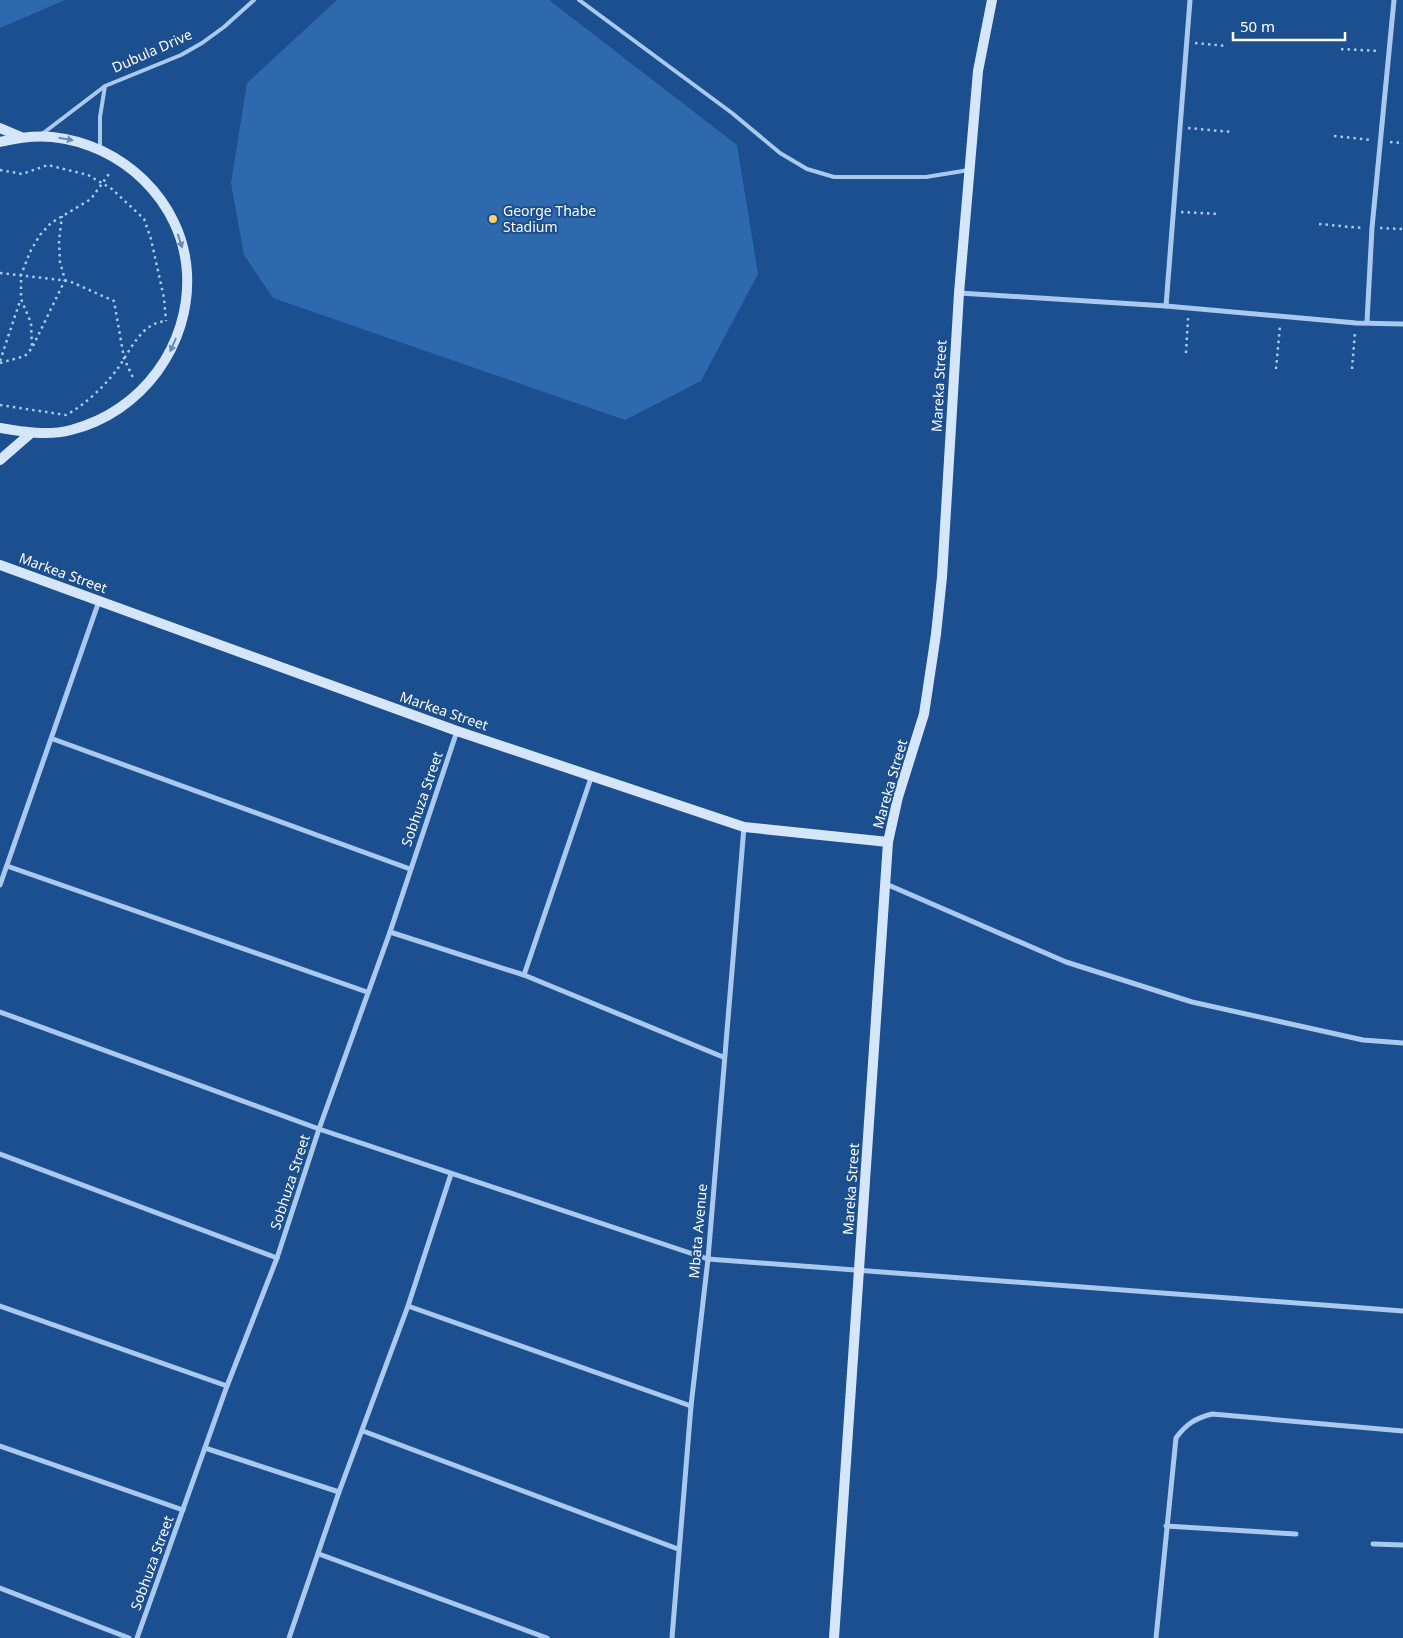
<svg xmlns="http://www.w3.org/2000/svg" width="1403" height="1638" viewBox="0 0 1403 1638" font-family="'Noto Sans',sans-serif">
<rect width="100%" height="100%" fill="#1b4f8f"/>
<!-- green -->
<g fill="#2e69ad">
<path d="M 0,0 L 65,0 L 0,28 Z"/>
<path d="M 337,0 L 549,0 L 737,145 L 758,274 L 701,381 L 625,420 L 273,298 L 244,255 L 231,183 L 247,83 Z"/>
</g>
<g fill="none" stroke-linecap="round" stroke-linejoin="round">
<!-- path -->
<g stroke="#a9c9ee" stroke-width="2.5" stroke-dasharray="2.5 4" stroke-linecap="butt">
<path d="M 1195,43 L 1226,46"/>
<path d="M 1341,49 L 1380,51"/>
<path d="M 1188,128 L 1231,132"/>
<path d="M 1334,136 L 1372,140"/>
<path d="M 1390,142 L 1403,143"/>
<path d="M 0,170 L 22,174 L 48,165 L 88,175 L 112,189 L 144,219 L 151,239 L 164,298 L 166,321"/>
<path d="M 1181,212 L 1220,214"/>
<path d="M 1319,224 L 1362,228"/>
<path d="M 1380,228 L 1403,229"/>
<path d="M 0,273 L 69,281 L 114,301 L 124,358 L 134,380"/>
<path d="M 33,346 L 65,280 L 60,262 L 59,241 L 62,216"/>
<path d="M 1186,353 L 1188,318"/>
<path d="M 0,361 L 20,301"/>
<path d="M 0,363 L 25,356 L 32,348 L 31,323 L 21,299 L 21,275 L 30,252 L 40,235 L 51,223 L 91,199 L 111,171"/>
<path d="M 1276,369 L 1280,326"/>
<path d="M 1352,369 L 1355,332"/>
<path d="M 0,405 L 66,415 C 85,405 106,385 118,368 C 131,350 141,322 167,321"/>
</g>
<!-- lane -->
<g stroke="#a9c9ee" stroke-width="4">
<path d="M 579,0 L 732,113 L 780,153 L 807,169 L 834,177 L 926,177 L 969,170"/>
<path d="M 42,134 L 105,86 L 181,55 L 202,43 L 224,27 L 254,0"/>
<path d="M 100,148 L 100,117 L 105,86"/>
</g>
<!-- street -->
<g stroke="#a9c9ee" stroke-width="5">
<path d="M 959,293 L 1166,306 L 1356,323 L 1403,324"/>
<path d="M 1166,306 L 1190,0"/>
<path d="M 1367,322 L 1372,228 L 1394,0"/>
<path d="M 53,739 L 410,869"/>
<path d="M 7,866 L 367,992"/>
<path d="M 886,884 L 1066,962 L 1192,1002 L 1363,1040 L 1403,1043"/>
<path d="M 0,885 L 99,601"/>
<path d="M 390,932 L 524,975 L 723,1057"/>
<path d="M 524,975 L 592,775"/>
<path d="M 0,1012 L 319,1129 L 708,1259 L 1403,1311"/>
<path d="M 0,1154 L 277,1258"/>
<path d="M 0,1306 L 227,1386"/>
<path d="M 408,1306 L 691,1406"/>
<path d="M 363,1431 L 678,1549"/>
<path d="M 0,1446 L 183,1510"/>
<path d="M 205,1448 L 339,1492"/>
<path d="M 1166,1526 L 1296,1534"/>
<path d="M 1373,1544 L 1403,1545"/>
<path d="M 319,1554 L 547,1638"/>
<path d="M 0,1588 L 129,1638"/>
<path d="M 137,1638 L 227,1386 L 277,1258 L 319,1129 L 390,932 L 457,731"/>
<path d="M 289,1638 L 339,1492 L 408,1306 L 451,1174"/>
<path d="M 672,1638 L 691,1406 L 708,1259 L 744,827"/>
<path d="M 1156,1638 L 1176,1438 C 1186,1424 1196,1418 1212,1414 L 1403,1431"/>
</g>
<!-- secondary -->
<g stroke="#d6e6fa" stroke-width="10">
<path d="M 0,128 L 21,137"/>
<path d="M 0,142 C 17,138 35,135 52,137 C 122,144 183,201 187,273 C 191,345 142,412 71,430 C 48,436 23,432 0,428"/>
<path d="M 0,460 L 31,433"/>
<path d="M 0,565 L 457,731 L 744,827 L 888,842"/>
<path d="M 834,1638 L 888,842 L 898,797 L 924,714 L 936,634 L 942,577 L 959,293 L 978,71 L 992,0"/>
</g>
</g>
<!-- one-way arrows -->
<defs><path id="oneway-solid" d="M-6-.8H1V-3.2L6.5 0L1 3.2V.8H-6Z" transform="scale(1.25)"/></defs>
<g fill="#668bba">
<use href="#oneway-solid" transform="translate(66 139) rotate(10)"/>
<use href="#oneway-solid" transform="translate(180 241) rotate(72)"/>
<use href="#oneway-solid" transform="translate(173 345) rotate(114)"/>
</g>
<!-- markers -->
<circle fill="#ffd166" stroke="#1b4f8f" stroke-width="2" cx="493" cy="219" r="5"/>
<g text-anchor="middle" stroke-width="4" stroke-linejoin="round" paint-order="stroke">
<!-- street labels -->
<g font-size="14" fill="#fff" stroke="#1b4f8f">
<text transform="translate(152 51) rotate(-24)" y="5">Dubula Drive</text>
<text transform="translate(939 386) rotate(-87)" y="5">Mareka Street</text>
<text transform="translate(63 573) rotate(20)" y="5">Markea Street</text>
<text transform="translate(444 711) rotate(19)" y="5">Markea Street</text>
<text transform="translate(890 784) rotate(-74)" y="5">Mareka Street</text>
<text transform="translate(422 799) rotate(-71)" y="5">Sobhuza Street</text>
<text transform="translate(290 1182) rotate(-72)" y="5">Sobhuza Street</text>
<text transform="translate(851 1189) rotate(-86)" y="5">Mareka Street</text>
<text transform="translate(698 1231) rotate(-85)" y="5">Mbata Avenue</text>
<text transform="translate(152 1563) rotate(-70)" y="5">Sobhuza Street</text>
</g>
<!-- poi labels -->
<g font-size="14" fill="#fff" stroke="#1b4f8f" text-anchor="start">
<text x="503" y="216">George Thabe<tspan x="503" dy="16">Stadium</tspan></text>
</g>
</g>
<!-- scale -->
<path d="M1233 32v8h112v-8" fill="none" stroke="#ffffff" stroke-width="2.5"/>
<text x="1240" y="32" font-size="15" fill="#ffffff" stroke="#1b4f8f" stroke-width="4" paint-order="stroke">50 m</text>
</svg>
